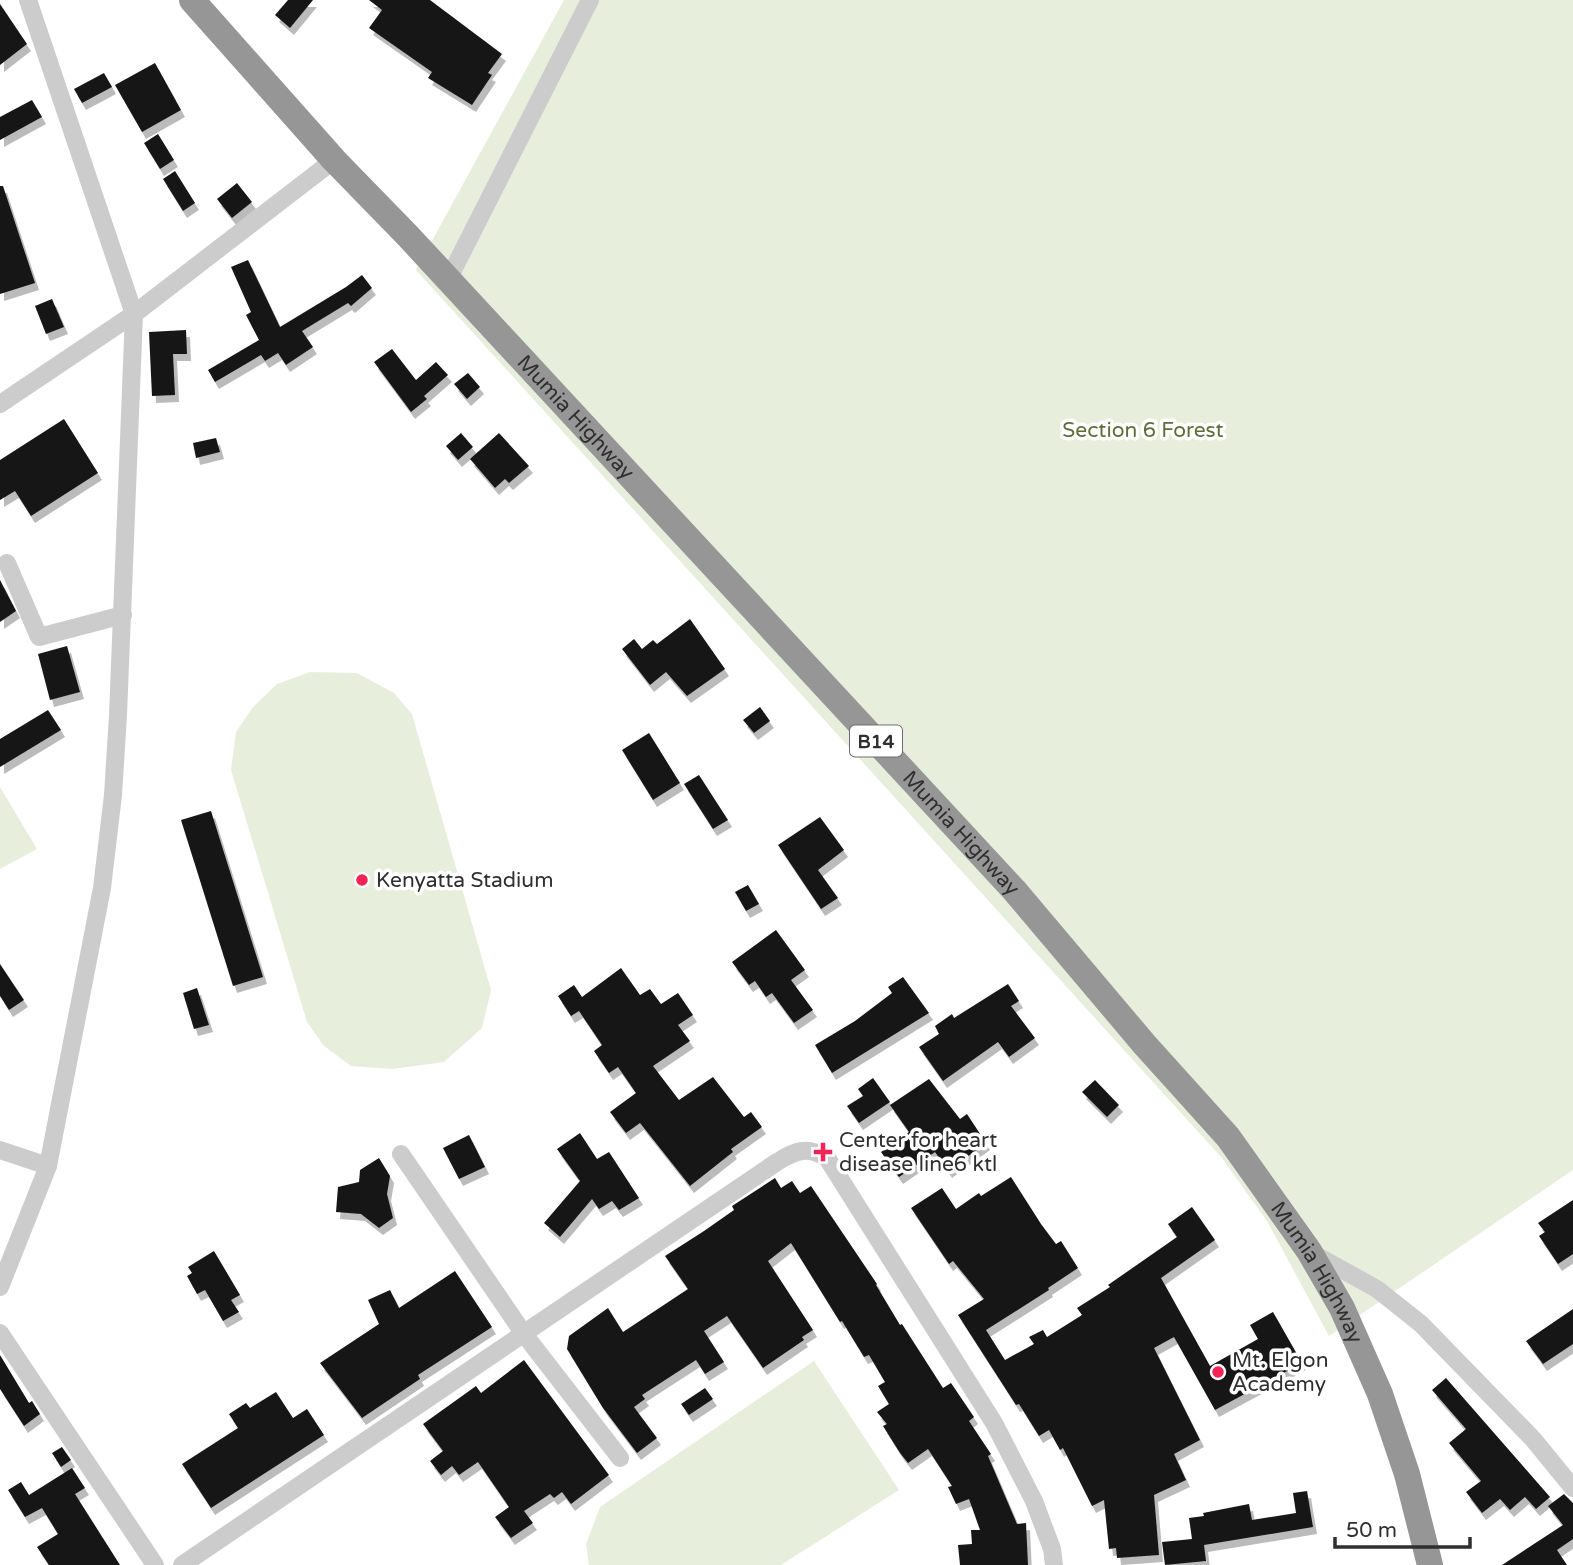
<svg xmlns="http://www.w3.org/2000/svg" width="1573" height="1565" viewBox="0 0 1573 1565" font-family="'Varela Round',sans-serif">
<defs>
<filter id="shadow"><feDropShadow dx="4" dy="7" stdDeviation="0" flood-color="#0004"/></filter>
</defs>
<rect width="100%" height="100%" fill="#fff"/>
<!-- green -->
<g fill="#e8eedc">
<path d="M 564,0 L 1573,0 L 1573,1170 L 1329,1336 L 1267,1221 L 1221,1157 L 416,270 Z"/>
<path d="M 310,672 L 357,673 L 394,693 L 412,714 L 491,990 L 482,1028 L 444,1062 L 392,1069 L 351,1066 L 324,1046 L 307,1022 L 231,770 L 236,732 L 253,707 L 277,684 Z"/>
<path d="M 0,787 L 37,849 L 0,869 Z"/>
<path d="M 814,1361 L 899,1490 L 781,1565 L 589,1565 L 586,1544 L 600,1507 Z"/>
</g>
<!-- building -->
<g fill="#161616" filter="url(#shadow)">
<path d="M 288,0 L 313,0 L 290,28 L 275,15 Z"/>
<path d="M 369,0 L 430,0 L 502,54 L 488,73 L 492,75 L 472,105 L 428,78 L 432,72 L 369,28 L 382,10 Z"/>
<path d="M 0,4 L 27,44 L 0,65 Z"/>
<path d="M 155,63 L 181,110 L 142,132 L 115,85 Z"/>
<path d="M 104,73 L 112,87 L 82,103 L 74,89 Z"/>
<path d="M 32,100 L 42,117 L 0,140 L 0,117 Z"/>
<path d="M 158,134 L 174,160 L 160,169 L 144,143 Z"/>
<path d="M 175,171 L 195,203 L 183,211 L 163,179 Z"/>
<path d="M 237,183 L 252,202 L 232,218 L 217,199 Z"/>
<path d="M 0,186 L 3,186 L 35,283 L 0,294 Z"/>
<path d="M 248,260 L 280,327 L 346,287 L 362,275 L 372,288 L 351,306 L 348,303 L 302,331 L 313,347 L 286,365 L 278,353 L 265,361 L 261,355 L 215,382 L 208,370 L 259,340 L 246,315 L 251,312 L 231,267 Z"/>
<path d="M 52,299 L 64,327 L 46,334 L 35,306 Z"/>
<path d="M 186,330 L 187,354 L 173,354 L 175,395 L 152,396 L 149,332 Z"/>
<path d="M 392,349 L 416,380 L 436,362 L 448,375 L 424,396 L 427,399 L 411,412 L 374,362 Z"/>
<path d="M 468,373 L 480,387 L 467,399 L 454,384 Z"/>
<path d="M 64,419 L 98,473 L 31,516 L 15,491 L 0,500 L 0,460 Z"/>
<path d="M 461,433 L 473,447 L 458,460 L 446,446 Z"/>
<path d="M 499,433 L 529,466 L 509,483 L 505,479 L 495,488 L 470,459 Z"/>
<path d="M 216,438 L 220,452 L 196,458 L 193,443 Z"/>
<path d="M 0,580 L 16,611 L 0,622 Z"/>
<path d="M 690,619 L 725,669 L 687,696 L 666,672 L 650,685 L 622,649 L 634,639 L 642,649 L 653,640 L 657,644 Z"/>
<path d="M 67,646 L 80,692 L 50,700 L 38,654 Z"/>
<path d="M 760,707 L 770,721 L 754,733 L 743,720 Z"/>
<path d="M 48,710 L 61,730 L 0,767 L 0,739 Z"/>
<path d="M 649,733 L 680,783 L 653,800 L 622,750 Z"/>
<path d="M 699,775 L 728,820 L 713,829 L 684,784 Z"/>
<path d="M 211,811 L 263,977 L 233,986 L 181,820 Z"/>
<path d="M 820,817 L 844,850 L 818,870 L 838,898 L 821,909 L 778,845 Z"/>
<path d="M 748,885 L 759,904 L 746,911 L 735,892 Z"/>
<path d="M 776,930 L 805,970 L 791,980 L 813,1010 L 794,1023 L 772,993 L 766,997 L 755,981 L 749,985 L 732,962 Z"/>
<path d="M 0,964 L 24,1000 L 9,1010 L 0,996 Z"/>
<path d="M 621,968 L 640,995 L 650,989 L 661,1004 L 678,993 L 693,1015 L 678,1025 L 690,1041 L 653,1066 L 679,1100 L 713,1077 L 744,1117 L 751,1112 L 762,1127 L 731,1149 L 733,1152 L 690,1186 L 640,1123 L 626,1133 L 610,1112 L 636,1093 L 618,1067 L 609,1073 L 594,1051 L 602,1045 L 579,1011 L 571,1016 L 558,996 L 574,985 L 582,997 Z"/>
<path d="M 903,977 L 929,1013 L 832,1073 L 815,1045 L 855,1021 L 892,993 L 888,987 Z"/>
<path d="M 1008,984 L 1019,1001 L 1011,1006 L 1035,1038 L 1009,1057 L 998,1042 L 943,1081 L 919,1047 L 939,1034 L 935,1026 L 952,1014 L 954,1018 Z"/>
<path d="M 197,988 L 209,1025 L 194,1029 L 183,993 Z"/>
<path d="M 873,1078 L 890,1102 L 859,1123 L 847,1106 L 863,1096 L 858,1089 Z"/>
<path d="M 929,1079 L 960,1119 L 967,1114 L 986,1143 L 948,1171 L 935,1152 L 899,1177 L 881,1152 L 909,1132 L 890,1105 Z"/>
<path d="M 1095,1080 L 1119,1105 L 1107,1117 L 1082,1092 Z"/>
<path d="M 580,1133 L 597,1159 L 609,1152 L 639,1198 L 619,1210 L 612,1201 L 599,1209 L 592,1199 L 560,1237 L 544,1223 L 580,1181 L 557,1149 Z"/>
<path d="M 469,1135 L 485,1167 L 459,1179 L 443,1148 Z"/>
<path d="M 379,1158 L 390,1176 L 387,1194 L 393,1218 L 379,1228 L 361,1214 L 336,1212 L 338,1187 L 359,1182 L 360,1170 Z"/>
<path d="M 1011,1177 L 1041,1224 L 1056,1244 L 1061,1241 L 1078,1268 L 1048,1288 L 1049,1290 L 986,1330 L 1005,1360 L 1034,1344 L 1029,1337 L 1043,1330 L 1047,1337 L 1082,1315 L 1077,1308 L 1110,1287 L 1108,1285 L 1177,1237 L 1168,1224 L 1192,1207 L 1215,1240 L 1161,1278 L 1210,1366 L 1258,1339 L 1250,1325 L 1273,1312 L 1302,1363 L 1215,1410 L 1174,1337 L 1154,1348 L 1200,1440 L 1174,1454 L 1186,1480 L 1154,1495 L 1159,1555 L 1117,1558 L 1116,1548 L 1109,1549 L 1104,1500 L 1092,1506 L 1063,1448 L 1060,1450 L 1049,1430 L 1039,1436 L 1019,1404 L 1016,1405 L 958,1315 L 984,1299 L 953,1261 L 949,1264 L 911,1208 L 942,1188 L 956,1209 L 979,1193 L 981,1196 Z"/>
<path d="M 775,1178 L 781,1188 L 792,1181 L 800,1193 L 811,1186 L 877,1284 L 876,1285 L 900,1325 L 902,1324 L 943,1388 L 951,1383 L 974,1417 L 969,1421 L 991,1454 L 988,1456 L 1017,1524 L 1026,1523 L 1028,1565 L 960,1565 L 958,1545 L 972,1544 L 971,1530 L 980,1530 L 969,1499 L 956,1504 L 948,1487 L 952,1486 L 928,1449 L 908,1463 L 900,1453 L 883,1426 L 887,1424 L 877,1412 L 889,1404 L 878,1386 L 885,1382 L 869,1355 L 864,1357 L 842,1321 L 840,1322 L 791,1243 L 768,1261 L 813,1330 L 802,1337 L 804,1340 L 763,1368 L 727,1316 L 704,1331 L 724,1362 L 705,1374 L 696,1360 L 642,1395 L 645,1399 L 634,1407 L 657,1438 L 637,1453 L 603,1408 L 567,1349 L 569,1336 L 608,1308 L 623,1332 L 688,1289 L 665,1256 L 704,1231 L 734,1210 L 732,1206 Z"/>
<path d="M 1573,1200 L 1573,1254 L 1558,1264 L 1539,1236 L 1545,1232 L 1538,1223 Z"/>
<path d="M 214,1251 L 240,1295 L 231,1300 L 239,1312 L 223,1321 L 205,1290 L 197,1294 L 187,1276 L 192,1273 L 188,1267 Z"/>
<path d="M 455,1271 L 492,1327 L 418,1375 L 420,1379 L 362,1418 L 320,1363 L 379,1324 L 368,1300 L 390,1290 L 399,1308 Z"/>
<path d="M 1573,1309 L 1573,1344 L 1543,1364 L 1526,1341 Z"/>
<path d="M 0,1355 L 29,1403 L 32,1401 L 40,1414 L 24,1426 L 0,1389 Z"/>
<path d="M 524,1360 L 609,1475 L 571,1504 L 562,1492 L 554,1498 L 550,1494 L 524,1511 L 533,1523 L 511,1538 L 495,1517 L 509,1507 L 478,1462 L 459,1475 L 452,1466 L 441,1475 L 430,1461 L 443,1451 L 423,1424 L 476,1386 L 481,1393 Z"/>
<path d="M 1446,1378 L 1550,1497 L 1536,1509 L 1525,1497 L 1510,1510 L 1500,1499 L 1482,1513 L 1466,1492 L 1481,1481 L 1449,1443 L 1466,1429 L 1432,1390 Z"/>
<path d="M 705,1388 L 713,1399 L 689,1415 L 681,1404 Z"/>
<path d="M 276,1392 L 293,1418 L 307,1409 L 324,1435 L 211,1508 L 182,1464 L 238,1428 L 229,1414 L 246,1403 L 250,1408 Z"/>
<path d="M 62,1447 L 71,1460 L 61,1467 L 52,1453 Z"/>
<path d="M 72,1468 L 85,1488 L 75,1494 L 120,1565 L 49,1565 L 37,1547 L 58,1534 L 42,1508 L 25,1517 L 8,1490 L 21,1482 L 29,1495 Z"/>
<path d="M 1307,1491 L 1313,1527 L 1204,1545 L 1206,1561 L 1165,1565 L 1162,1542 L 1192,1539 L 1189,1518 L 1204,1516 L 1203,1513 L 1249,1504 L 1252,1520 L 1296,1513 L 1293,1493 Z"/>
<path d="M 1564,1494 L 1573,1503 L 1573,1539 L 1557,1550 L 1567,1565 L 1502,1565 L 1563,1525 L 1548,1506 Z"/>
</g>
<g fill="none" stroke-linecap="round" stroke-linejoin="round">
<!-- minor -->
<g stroke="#ccc" stroke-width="18">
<path d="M 448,280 L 590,0"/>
<path d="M 0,404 L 134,314 L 334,160"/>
<path d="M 7,563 L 39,637 L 123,615"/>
<path d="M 0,1150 L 48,1166"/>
<path d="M 401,1154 L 524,1334 L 620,1458"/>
<path d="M 1312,1253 L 1377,1289 L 1421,1324 L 1533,1439 L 1573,1488"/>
<path d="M 0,1287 L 48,1166 L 102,888 L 113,795 L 118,715 L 134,314 L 28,0"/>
<path d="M 0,1333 L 155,1565"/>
<path d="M 182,1565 L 777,1162 C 796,1150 808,1146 827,1158 L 994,1423 L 1034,1501 L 1052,1549 L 1054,1565"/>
</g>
<!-- highway -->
<path stroke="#969696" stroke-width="26" id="s1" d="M 192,0 L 334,160 L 408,236 L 1014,890 L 1145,1045 L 1228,1137 L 1309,1251 L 1342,1308 L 1380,1394 L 1407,1474 L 1430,1565"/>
</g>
<!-- markers -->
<g fill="#f32455" stroke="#fff" stroke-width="2.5">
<circle cx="362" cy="880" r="7"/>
<path d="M819.5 1141.5h7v7h7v7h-7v7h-7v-7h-7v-7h7z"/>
<circle cx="1218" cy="1372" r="7"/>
</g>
<g text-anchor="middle" stroke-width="7" stroke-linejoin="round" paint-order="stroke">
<!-- shield labels -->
<rect fill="#fff" stroke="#6d6d6d" stroke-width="2" x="850" y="725.5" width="52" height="31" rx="5"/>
<g font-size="19" font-weight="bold" fill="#2f2f2f">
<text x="876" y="748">B14</text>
</g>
<!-- street labels -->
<g font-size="21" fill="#2f2f2f" stroke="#fff">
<text dy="7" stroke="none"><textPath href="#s1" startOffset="567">Mumia Highway</textPath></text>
<text dy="7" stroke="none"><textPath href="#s1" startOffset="1134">Mumia Highway</textPath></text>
<text dy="7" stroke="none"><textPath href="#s1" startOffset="1701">Mumia Highway</textPath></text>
</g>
<!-- park labels -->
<g font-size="21" fill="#5b6f39" stroke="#fff">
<text x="1143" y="437">Section 6 Forest</text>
</g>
<!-- poi labels -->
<g font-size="21" fill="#2f2f2f" stroke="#fff" text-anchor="start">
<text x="376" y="887">Kenyatta Stadium</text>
<text x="839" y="1147">Center for heart<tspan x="839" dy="24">disease line6 ktl</tspan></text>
<text x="1232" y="1367">Mt. Elgon<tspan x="1232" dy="24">Academy</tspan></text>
</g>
</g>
<!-- scale -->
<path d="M1335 1537v10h135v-10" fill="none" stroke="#2f2f2f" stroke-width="3.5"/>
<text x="1346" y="1537" font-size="21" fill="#2f2f2f" stroke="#ffffff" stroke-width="5" paint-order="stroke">50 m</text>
</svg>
